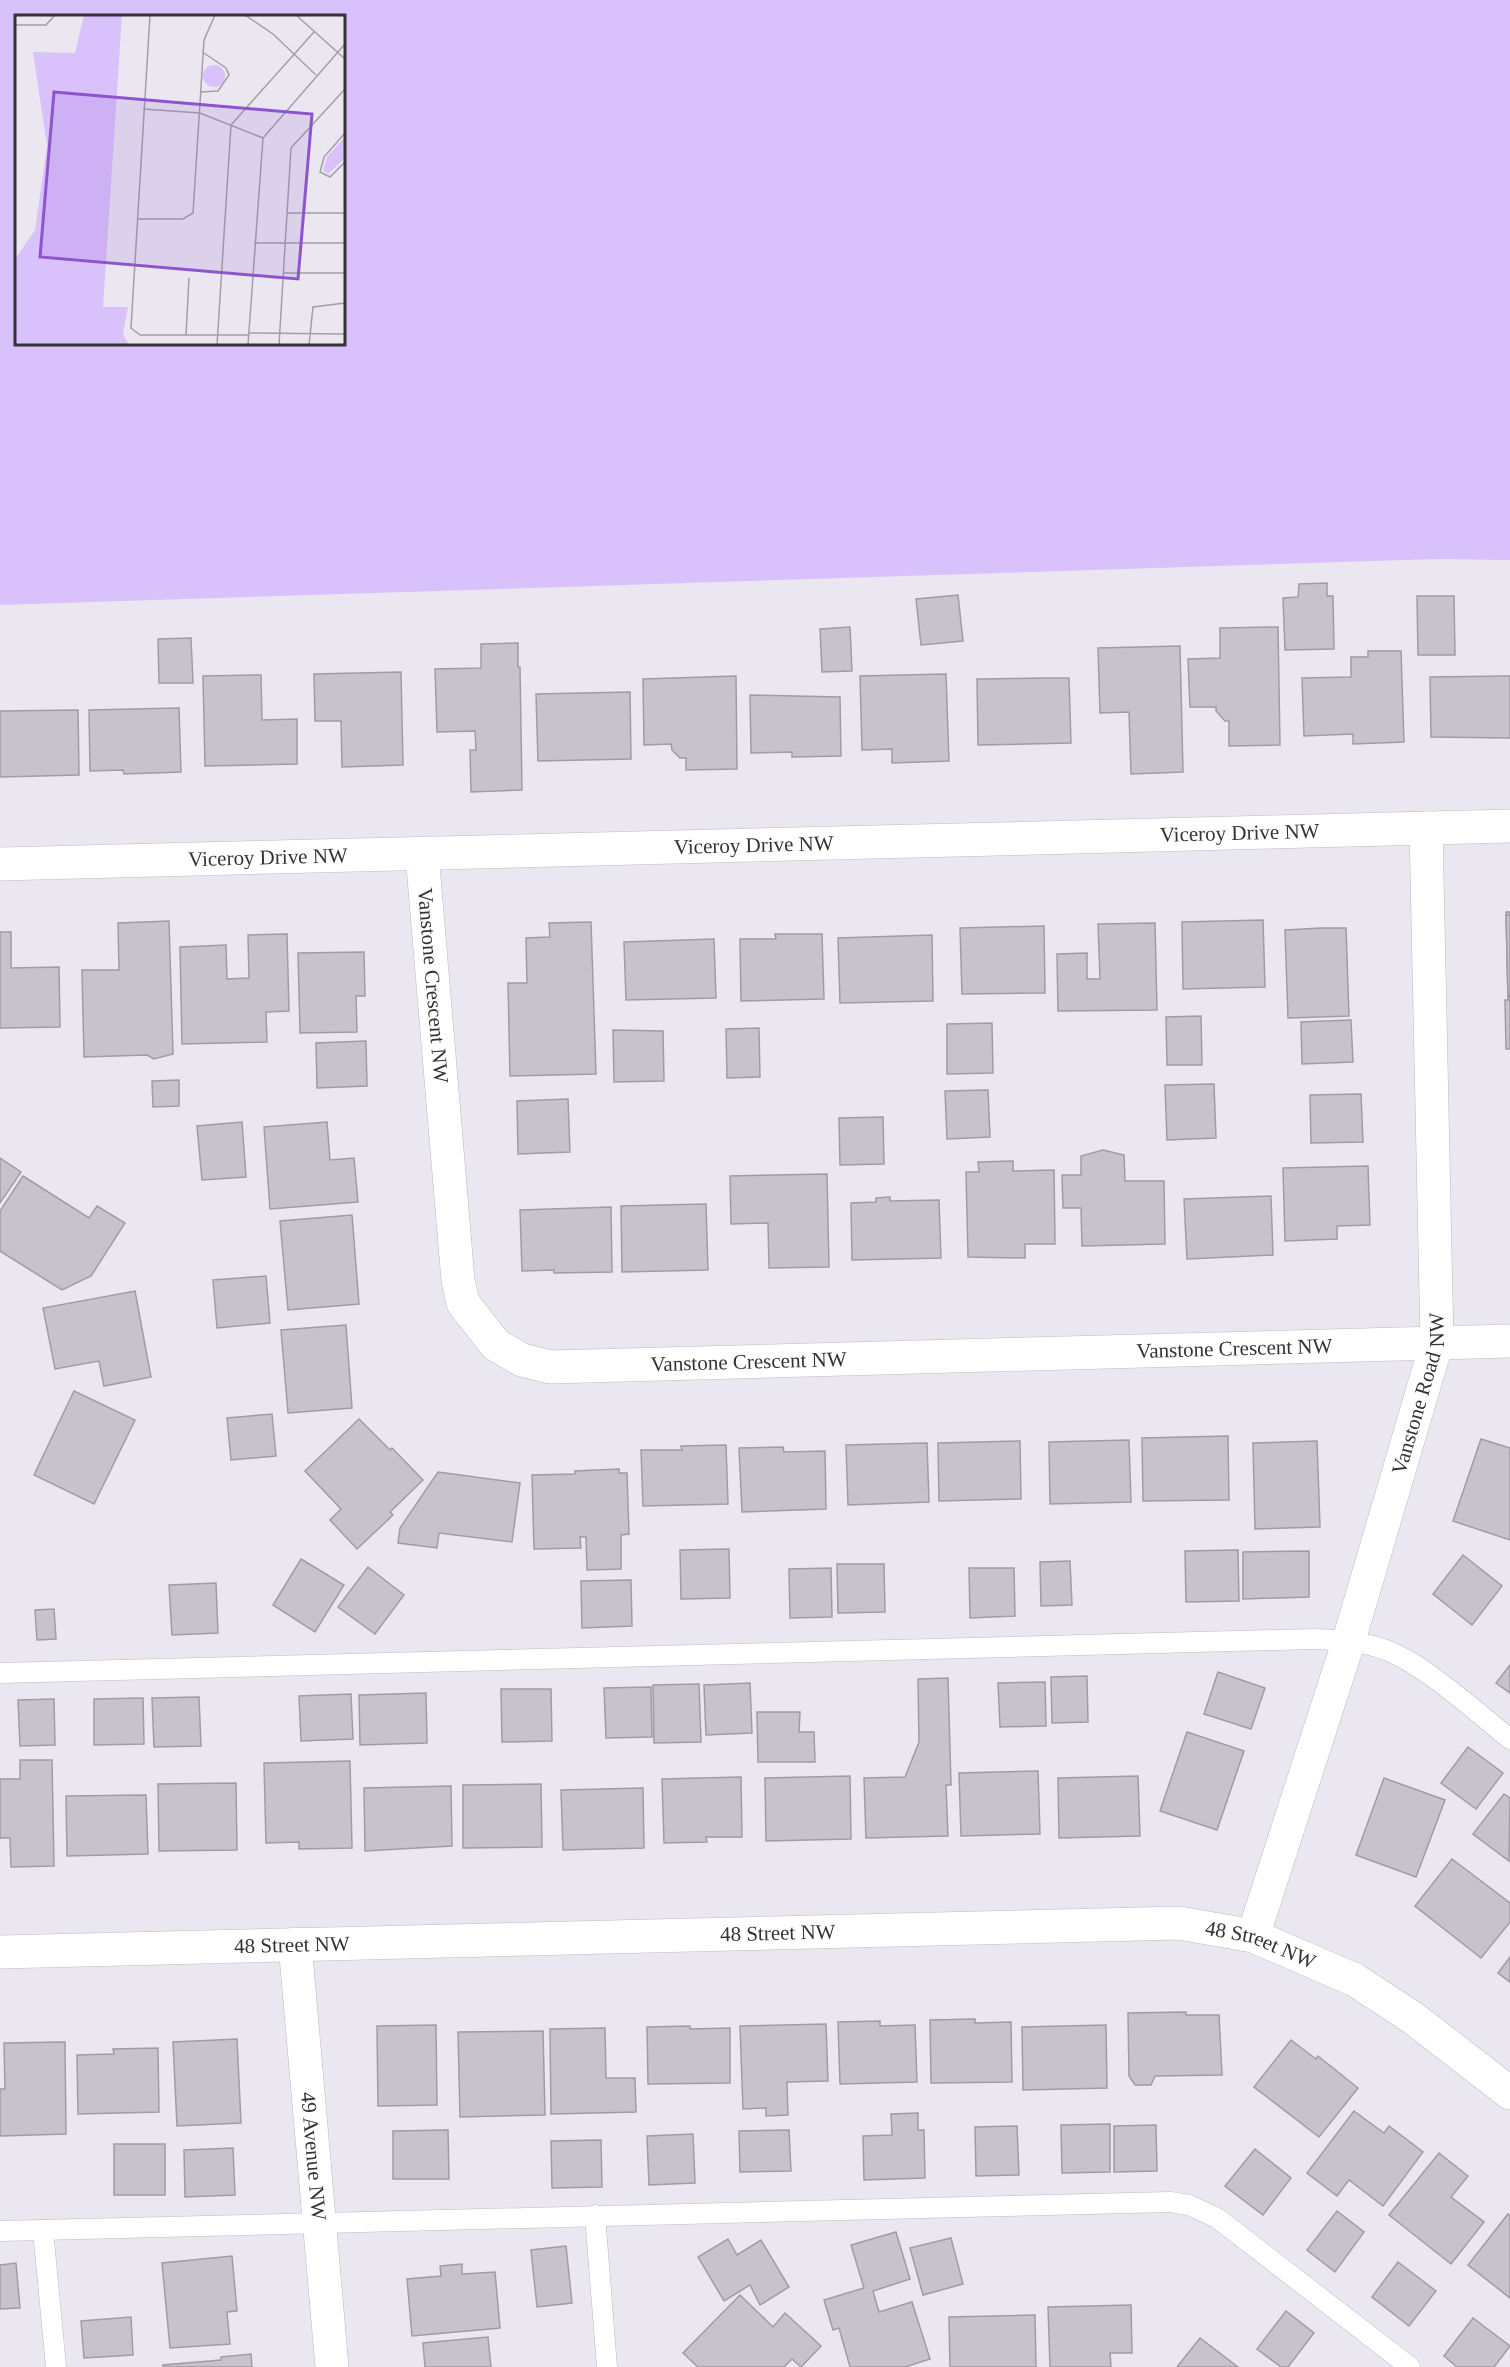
<svg xmlns="http://www.w3.org/2000/svg" width="1510" height="2367" viewBox="0 0 1510 2367" font-family="'Times New Roman',serif">
<rect width="100%" height="100%" fill="#eae7f1"/>
<!-- green -->
<path fill="#d9c1fc" fill-rule="evenodd" d="M 0,0 L 1510,0 L 1510,560 L 1437,559 L 0,605 ZM 344,16 L 344,344 L 16,344 L 16,16 Z"/>
<!-- building -->
<g fill="#c7c3cd" stroke="#a09ca6" stroke-width="1.5">
<path d="M 1327,583 L 1327,596 L 1333,596 L 1334,649 L 1285,650 L 1283,598 L 1298,597 L 1299,584 Z"/>
<path d="M 958,595 L 963,641 L 921,645 L 916,599 Z"/>
<path d="M 1417,596 L 1454,596 L 1455,655 L 1418,655 Z"/>
<path d="M 850,627 L 852,671 L 822,672 L 820,629 Z"/>
<path d="M 1278,627 L 1280,745 L 1229,746 L 1229,721 L 1225,721 L 1216,711 L 1216,707 L 1190,707 L 1188,659 L 1220,658 L 1220,628 Z"/>
<path d="M 191,638 L 193,683 L 159,683 L 158,639 Z"/>
<path d="M 518,643 L 518,667 L 520,667 L 522,790 L 471,792 L 470,750 L 476,750 L 475,731 L 437,732 L 435,669 L 481,668 L 481,644 Z"/>
<path d="M 1180,646 L 1183,772 L 1131,774 L 1129,712 L 1100,713 L 1098,648 Z"/>
<path d="M 1368,651 L 1401,651 L 1404,742 L 1353,744 L 1353,734 L 1304,736 L 1302,678 L 1351,677 L 1351,657 L 1368,657 Z"/>
<path d="M 401,672 L 403,765 L 342,767 L 341,721 L 315,721 L 314,674 Z"/>
<path d="M 946,674 L 949,761 L 892,763 L 892,749 L 862,750 L 860,676 Z"/>
<path d="M 261,675 L 262,720 L 297,719 L 297,764 L 205,766 L 203,676 Z"/>
<path d="M 736,676 L 737,769 L 686,770 L 686,758 L 680,758 L 672,750 L 671,744 L 644,745 L 643,679 Z"/>
<path d="M 1507,676 L 1510,676 L 1510,738 L 1431,737 L 1430,677 Z"/>
<path d="M 1048,678 L 1069,678 L 1071,743 L 978,745 L 977,679 Z"/>
<path d="M 630,692 L 631,759 L 538,761 L 536,694 Z"/>
<path d="M 750,695 L 840,697 L 841,756 L 792,757 L 792,752 L 751,753 Z"/>
<path d="M 179,708 L 181,772 L 124,774 L 123,770 L 90,771 L 89,710 Z"/>
<path d="M 78,710 L 79,775 L 0,777 L 0,711 Z"/>
<path d="M 1506,912 L 1510,912 L 1509,1047 Z"/>
<path d="M 1506,915 L 1510,915 L 1510,996 L 1508,996 Z"/>
<path d="M 1263,920 L 1265,987 L 1183,989 L 1182,922 Z"/>
<path d="M 169,921 L 173,1054 L 154,1059 L 147,1055 L 84,1057 L 82,970 L 119,970 L 118,923 Z"/>
<path d="M 591,922 L 596,1074 L 510,1076 L 508,983 L 527,983 L 526,938 L 550,937 L 549,923 Z"/>
<path d="M 1155,923 L 1157,1010 L 1058,1011 L 1057,954 L 1087,953 L 1087,979 L 1100,979 L 1098,924 Z"/>
<path d="M 1044,926 L 1045,993 L 962,994 L 960,928 Z"/>
<path d="M 1321,928 L 1346,928 L 1349,1016 L 1288,1018 L 1285,930 Z"/>
<path d="M 0,932 L 11,932 L 11,968 L 59,967 L 60,1027 L 0,1028 Z"/>
<path d="M 287,934 L 289,1011 L 266,1012 L 267,1042 L 182,1044 L 180,947 L 226,945 L 227,979 L 249,978 L 248,935 Z"/>
<path d="M 775,934 L 822,934 L 824,999 L 741,1001 L 740,939 L 776,939 Z"/>
<path d="M 932,935 L 933,1001 L 840,1003 L 838,938 Z"/>
<path d="M 714,939 L 716,998 L 626,1000 L 624,942 Z"/>
<path d="M 364,952 L 365,996 L 356,996 L 357,1032 L 300,1033 L 298,953 Z"/>
<path d="M 1505,1000 L 1510,1000 L 1510,1049 L 1506,1049 Z"/>
<path d="M 1201,1016 L 1202,1065 L 1167,1065 L 1166,1017 Z"/>
<path d="M 1351,1020 L 1353,1062 L 1302,1064 L 1301,1022 Z"/>
<path d="M 992,1023 L 993,1073 L 947,1074 L 947,1024 Z"/>
<path d="M 759,1028 L 760,1077 L 727,1078 L 726,1029 Z"/>
<path d="M 613,1030 L 663,1031 L 664,1081 L 614,1082 Z"/>
<path d="M 366,1041 L 367,1086 L 317,1088 L 316,1043 Z"/>
<path d="M 179,1080 L 179,1106 L 153,1107 L 152,1081 Z"/>
<path d="M 1214,1084 L 1216,1138 L 1167,1140 L 1165,1085 Z"/>
<path d="M 988,1090 L 990,1137 L 947,1139 L 945,1091 Z"/>
<path d="M 1361,1094 L 1363,1142 L 1311,1143 L 1310,1095 Z"/>
<path d="M 568,1099 L 570,1152 L 518,1154 L 517,1101 Z"/>
<path d="M 883,1117 L 884,1164 L 840,1165 L 839,1118 Z"/>
<path d="M 242,1122 L 246,1177 L 202,1180 L 197,1126 Z"/>
<path d="M 327,1122 L 330,1160 L 354,1158 L 358,1202 L 270,1209 L 264,1127 Z"/>
<path d="M 1103,1150 L 1124,1155 L 1125,1181 L 1164,1181 L 1165,1244 L 1082,1246 L 1081,1208 L 1063,1208 L 1062,1175 L 1081,1175 L 1081,1156 Z"/>
<path d="M 0,1158 L 21,1172 L 0,1203 Z"/>
<path d="M 1013,1161 L 1013,1171 L 1054,1170 L 1055,1244 L 1025,1244 L 1025,1258 L 968,1257 L 966,1172 L 979,1172 L 978,1162 Z"/>
<path d="M 1368,1166 L 1370,1225 L 1337,1226 L 1337,1239 L 1285,1241 L 1283,1168 Z"/>
<path d="M 827,1174 L 829,1267 L 769,1268 L 768,1223 L 731,1224 L 730,1176 Z"/>
<path d="M 23,1176 L 89,1218 L 97,1206 L 125,1223 L 91,1276 L 62,1290 L 0,1251 L 0,1211 Z"/>
<path d="M 1271,1196 L 1273,1255 L 1187,1259 L 1184,1199 Z"/>
<path d="M 890,1197 L 890,1201 L 939,1200 L 941,1258 L 852,1260 L 851,1203 L 876,1202 L 876,1198 Z"/>
<path d="M 706,1204 L 708,1270 L 622,1272 L 621,1206 Z"/>
<path d="M 611,1207 L 612,1272 L 554,1273 L 554,1270 L 522,1271 L 520,1210 Z"/>
<path d="M 352,1215 L 359,1304 L 288,1310 L 280,1221 Z"/>
<path d="M 266,1276 L 270,1323 L 217,1328 L 213,1280 Z"/>
<path d="M 135,1291 L 151,1377 L 104,1386 L 99,1361 L 55,1369 L 43,1308 Z"/>
<path d="M 346,1325 L 352,1408 L 288,1413 L 281,1330 Z"/>
<path d="M 74,1391 L 135,1420 L 94,1504 L 34,1475 Z"/>
<path d="M 272,1414 L 276,1456 L 231,1460 L 227,1418 Z"/>
<path d="M 359,1419 L 390,1450 L 392,1448 L 423,1480 L 390,1512 L 393,1515 L 357,1549 L 330,1520 L 341,1509 L 305,1471 Z"/>
<path d="M 1228,1436 L 1229,1500 L 1143,1501 L 1142,1438 Z"/>
<path d="M 1481,1439 L 1510,1448 L 1510,1540 L 1453,1521 Z"/>
<path d="M 1129,1440 L 1131,1502 L 1050,1504 L 1049,1442 Z"/>
<path d="M 1020,1441 L 1021,1499 L 939,1501 L 938,1443 Z"/>
<path d="M 1317,1441 L 1320,1527 L 1255,1529 L 1253,1443 Z"/>
<path d="M 927,1443 L 929,1502 L 848,1505 L 846,1445 Z"/>
<path d="M 726,1445 L 728,1504 L 643,1506 L 641,1450 L 682,1450 L 681,1446 Z"/>
<path d="M 783,1447 L 784,1452 L 825,1451 L 826,1509 L 742,1512 L 739,1448 Z"/>
<path d="M 619,1469 L 619,1473 L 627,1473 L 629,1534 L 621,1535 L 621,1569 L 587,1570 L 586,1537 L 580,1537 L 581,1548 L 534,1549 L 532,1475 L 575,1474 L 575,1471 Z"/>
<path d="M 438,1472 L 520,1483 L 512,1542 L 439,1533 L 437,1548 L 398,1543 L 400,1528 Z"/>
<path d="M 729,1549 L 730,1598 L 681,1599 L 680,1550 Z"/>
<path d="M 1238,1550 L 1239,1601 L 1186,1602 L 1185,1551 Z"/>
<path d="M 1309,1551 L 1309,1597 L 1243,1599 L 1243,1552 Z"/>
<path d="M 1463,1555 L 1502,1586 L 1472,1625 L 1433,1594 Z"/>
<path d="M 301,1559 L 344,1585 L 315,1632 L 273,1605 Z"/>
<path d="M 1070,1561 L 1072,1605 L 1041,1606 L 1040,1562 Z"/>
<path d="M 837,1564 L 884,1564 L 885,1612 L 838,1613 Z"/>
<path d="M 368,1567 L 404,1595 L 375,1634 L 338,1607 Z"/>
<path d="M 831,1568 L 832,1617 L 790,1618 L 789,1569 Z"/>
<path d="M 969,1568 L 1014,1568 L 1015,1616 L 970,1618 Z"/>
<path d="M 631,1580 L 632,1626 L 582,1628 L 581,1581 Z"/>
<path d="M 216,1583 L 218,1633 L 172,1635 L 169,1585 Z"/>
<path d="M 54,1609 L 56,1639 L 37,1640 L 35,1610 Z"/>
<path d="M 1510,1665 L 1510,1693 L 1496,1683 Z"/>
<path d="M 1218,1672 L 1265,1688 L 1251,1729 L 1204,1714 Z"/>
<path d="M 1087,1676 L 1088,1722 L 1052,1723 L 1051,1677 Z"/>
<path d="M 948,1678 L 951,1785 L 946,1785 L 948,1836 L 866,1838 L 864,1778 L 905,1777 L 919,1742 L 918,1679 Z"/>
<path d="M 1045,1682 L 1046,1726 L 1000,1727 L 998,1683 Z"/>
<path d="M 750,1683 L 752,1733 L 706,1735 L 704,1685 Z"/>
<path d="M 699,1684 L 701,1742 L 654,1743 L 653,1685 Z"/>
<path d="M 651,1687 L 652,1737 L 606,1738 L 604,1688 Z"/>
<path d="M 501,1689 L 551,1689 L 552,1741 L 502,1742 Z"/>
<path d="M 426,1693 L 427,1743 L 360,1745 L 359,1695 Z"/>
<path d="M 351,1694 L 353,1739 L 301,1741 L 299,1696 Z"/>
<path d="M 199,1697 L 201,1746 L 154,1747 L 152,1698 Z"/>
<path d="M 143,1698 L 144,1744 L 94,1745 L 94,1699 Z"/>
<path d="M 54,1699 L 55,1745 L 20,1746 L 18,1700 Z"/>
<path d="M 757,1712 L 800,1712 L 799,1732 L 814,1732 L 815,1762 L 758,1762 Z"/>
<path d="M 1187,1732 L 1244,1751 L 1217,1830 L 1160,1811 Z"/>
<path d="M 1468,1747 L 1503,1773 L 1476,1809 L 1441,1783 Z"/>
<path d="M 20,1760 L 52,1760 L 54,1866 L 11,1867 L 10,1838 L 0,1838 L 0,1779 L 20,1779 Z"/>
<path d="M 350,1761 L 352,1848 L 299,1849 L 299,1842 L 266,1843 L 264,1763 Z"/>
<path d="M 1038,1771 L 1040,1834 L 961,1836 L 959,1773 Z"/>
<path d="M 850,1776 L 851,1839 L 766,1841 L 765,1778 Z"/>
<path d="M 1138,1776 L 1140,1836 L 1059,1838 L 1058,1778 Z"/>
<path d="M 741,1777 L 742,1837 L 706,1837 L 707,1842 L 664,1843 L 662,1779 Z"/>
<path d="M 1384,1778 L 1445,1800 L 1416,1877 L 1356,1855 Z"/>
<path d="M 236,1783 L 237,1850 L 159,1851 L 158,1784 Z"/>
<path d="M 541,1784 L 542,1847 L 463,1848 L 463,1785 Z"/>
<path d="M 451,1786 L 452,1846 L 365,1851 L 364,1788 Z"/>
<path d="M 643,1788 L 644,1848 L 563,1850 L 561,1790 Z"/>
<path d="M 1504,1794 L 1510,1798 L 1509,1861 L 1473,1834 Z"/>
<path d="M 146,1795 L 148,1854 L 67,1856 L 66,1796 Z"/>
<path d="M 1452,1859 L 1510,1903 L 1510,1922 L 1481,1958 L 1415,1906 Z"/>
<path d="M 1510,1957 L 1510,1982 L 1498,1973 Z"/>
<path d="M 1186,2012 L 1186,2015 L 1219,2015 L 1222,2075 L 1155,2076 L 1151,2085 L 1135,2085 L 1129,2076 L 1128,2013 Z"/>
<path d="M 975,2019 L 975,2023 L 1011,2022 L 1012,2082 L 931,2083 L 930,2020 Z"/>
<path d="M 880,2021 L 880,2026 L 915,2025 L 917,2082 L 840,2084 L 838,2022 Z"/>
<path d="M 826,2024 L 828,2081 L 787,2082 L 788,2115 L 766,2116 L 766,2108 L 743,2109 L 740,2026 Z"/>
<path d="M 436,2025 L 437,2105 L 378,2106 L 377,2026 Z"/>
<path d="M 1106,2025 L 1107,2088 L 1023,2090 L 1022,2027 Z"/>
<path d="M 690,2026 L 690,2029 L 730,2028 L 730,2083 L 648,2084 L 647,2027 Z"/>
<path d="M 605,2028 L 606,2078 L 635,2078 L 636,2112 L 551,2114 L 550,2029 Z"/>
<path d="M 543,2031 L 545,2115 L 460,2117 L 458,2032 Z"/>
<path d="M 237,2039 L 241,2123 L 177,2126 L 173,2042 Z"/>
<path d="M 1291,2040 L 1316,2059 L 1318,2056 L 1358,2088 L 1319,2137 L 1254,2087 Z"/>
<path d="M 65,2042 L 66,2134 L 0,2136 L 0,2089 L 5,2089 L 4,2043 Z"/>
<path d="M 158,2048 L 159,2112 L 78,2114 L 77,2055 L 114,2054 L 113,2049 Z"/>
<path d="M 1354,2111 L 1384,2133 L 1389,2126 L 1423,2152 L 1383,2206 L 1349,2180 L 1337,2196 L 1307,2173 Z"/>
<path d="M 918,2113 L 918,2130 L 924,2130 L 925,2178 L 864,2180 L 863,2136 L 892,2135 L 891,2114 Z"/>
<path d="M 1110,2124 L 1110,2172 L 1062,2173 L 1061,2125 Z"/>
<path d="M 1156,2125 L 1157,2171 L 1114,2172 L 1114,2126 Z"/>
<path d="M 1017,2126 L 1019,2175 L 976,2176 L 975,2127 Z"/>
<path d="M 448,2130 L 449,2179 L 393,2179 L 393,2131 Z"/>
<path d="M 789,2130 L 791,2171 L 740,2172 L 739,2131 Z"/>
<path d="M 693,2134 L 695,2183 L 649,2185 L 647,2136 Z"/>
<path d="M 601,2140 L 602,2187 L 552,2188 L 551,2141 Z"/>
<rect x="114" y="2144" width="51" height="51"/>
<path d="M 233,2148 L 235,2195 L 185,2197 L 184,2150 Z"/>
<path d="M 1255,2149 L 1291,2178 L 1263,2215 L 1225,2186 Z"/>
<path d="M 1439,2153 L 1468,2176 L 1451,2197 L 1484,2222 L 1451,2264 L 1389,2215 Z"/>
<path d="M 1337,2211 L 1364,2232 L 1335,2272 L 1307,2250 Z"/>
<path d="M 1508,2214 L 1510,2216 L 1510,2298 L 1468,2265 Z"/>
<path d="M 896,2232 L 910,2279 L 873,2291 L 879,2312 L 912,2302 L 930,2359 L 905,2367 L 850,2367 L 839,2328 L 833,2330 L 824,2300 L 864,2288 L 851,2245 Z"/>
<path d="M 951,2238 L 963,2284 L 923,2295 L 910,2248 Z"/>
<path d="M 728,2239 L 737,2255 L 761,2240 L 789,2287 L 760,2305 L 750,2285 L 724,2301 L 698,2257 Z"/>
<path d="M 566,2246 L 572,2303 L 537,2307 L 531,2250 Z"/>
<path d="M 232,2256 L 237,2311 L 227,2312 L 230,2344 L 170,2348 L 162,2263 Z"/>
<path d="M 1398,2262 L 1436,2291 L 1409,2326 L 1372,2297 Z"/>
<path d="M 16,2263 L 20,2308 L 0,2309 L 0,2265 Z"/>
<path d="M 462,2264 L 462,2274 L 495,2272 L 500,2328 L 412,2336 L 407,2279 L 441,2276 L 440,2266 Z"/>
<path d="M 740,2295 L 773,2327 L 785,2313 L 821,2346 L 801,2367 L 792,2359 L 784,2367 L 698,2367 L 683,2353 Z"/>
<path d="M 1131,2305 L 1132,2353 L 1110,2353 L 1111,2367 L 1050,2367 L 1048,2307 Z"/>
<path d="M 1286,2311 L 1314,2333 L 1288,2367 L 1281,2367 L 1257,2349 Z"/>
<path d="M 1035,2315 L 1036,2367 L 950,2367 L 949,2317 Z"/>
<path d="M 131,2317 L 133,2355 L 84,2358 L 81,2321 Z"/>
<path d="M 1473,2318 L 1510,2346 L 1494,2367 L 1457,2367 L 1444,2356 Z"/>
<path d="M 488,2337 L 491,2367 L 425,2367 L 423,2343 Z"/>
<path d="M 1200,2338 L 1238,2367 L 1177,2367 Z"/>
<path d="M 251,2354 L 252,2367 L 163,2367 L 163,2365 L 221,2360 L 221,2357 Z"/>
</g>
<g fill="none" stroke-linecap="round" stroke-linejoin="round">
<defs>
<g id="lane">
<path d="M 0,1673 L 1315,1639 C 1338,1640 1360,1641 1383,1649 C 1422,1662 1476,1712 1510,1739"/>
<path d="M 595,2215 L 607,2367"/>
<path d="M 43,2230 L 56,2367"/>
<path d="M 0,2231 L 1170,2202 L 1189,2205 L 1217,2218 L 1410,2367"/>
</g>
<g id="street">
<path id="s1" d="M 422,854 L 458,1280 L 463,1303 L 496,1345 L 522,1360 L 550,1367 L 1510,1341"/>
<path id="s2" d="M 0,864 L 1510,826"/>
<path id="s3" d="M 1253,1936 L 1349,1640 L 1437,1342 L 1426,828"/>
<path id="s4" d="M 295,1944 L 332,2367"/>
<path id="s5" d="M 0,1952 L 1179,1923 L 1253,1936 L 1355,1980 L 1413,2018 L 1510,2093"/>
</g>
</defs>
<!-- lane casing -->
<use href="#lane" stroke="#bdb9c3" stroke-width="21"/>
<!-- street casing -->
<use href="#street" stroke="#bdb9c3" stroke-width="34"/>
<!-- lane -->
<use href="#lane" stroke="#fff" stroke-width="20"/>
<!-- street -->
<use href="#street" stroke="#fff" stroke-width="33"/>
</g>
<g text-anchor="middle" stroke-width="5" stroke-linejoin="round" paint-order="stroke">
<!-- street labels -->
<g font-size="21" fill="#343236" stroke="#eae7f1">
<text dy="7" stroke="none"><textPath href="#s2" startOffset="1240">Viceroy Drive NW</textPath></text>
<text dy="7" stroke="none"><textPath href="#s2" startOffset="754">Viceroy Drive NW</textPath></text>
<text dy="7" stroke="none"><textPath href="#s2" startOffset="268">Viceroy Drive NW</textPath></text>
<text dy="7" stroke="none"><textPath href="#s1" startOffset="132">Vanstone Crescent NW</textPath></text>
<text dy="7" stroke="none"><textPath href="#s1" startOffset="1248">Vanstone Crescent NW</textPath></text>
<text dy="7" stroke="none"><textPath href="#s1" startOffset="762">Vanstone Crescent NW</textPath></text>
<text dy="7" stroke="none"><textPath href="#s3" startOffset="568">Vanstone Road NW</textPath></text>
<text dy="7" stroke="none"><textPath href="#s5" startOffset="778">48 Street NW</textPath></text>
<text dy="7" stroke="none"><textPath href="#s5" startOffset="292">48 Street NW</textPath></text>
<text dy="7" stroke="none"><textPath href="#s5" startOffset="1264">48 Street NW</textPath></text>
<text dy="7" stroke="none"><textPath href="#s4" startOffset="213">49 Avenue NW</textPath></text>
</g>
</g>
<!-- overview -->
<g transform="translate(15 15)">
<rect width="330" height="330" fill="#eae7f1"/>
<path d="M 69,0 L 107,0 L 88,292 L 113,292 L 108,319 L 114,330 L 0,330 L 0,244 L 20,215 L 32,131 L 18,37 L 60,38 ZM188 61a11 11 0 1 1 22 0a11 11 0 1 1-22 0ZM 330,122 L 330,143 L 313,159 L 308,155 L 312,142 Z" fill="#d9c1fc"/>
<path fill="none" stroke="#a19fa6" stroke-width="1.5" d="M 135,0 L 116,313 L 125,320 L 234,320M 230,0 L 258,19 L 301,60M 281,0 L 330,44M 0,10 L 31,10 L 40,0M 186,77 L 203,76 L 214,60 L 211,53 L 189,38M 128,94 L 185,98 L 248,123M 330,118 L 309,142 L 305,157 L 315,162 L 330,147M 272,198 L 330,198M 122,204 L 168,204 L 178,198 L 189,25 L 200,0M 239,228 L 330,228M 268,258 L 330,258M 234,318 L 330,319M 171,320 L 174,263M 202,330 L 216,110 L 299,17M 233,330 L 248,123 L 330,29M 264,330 L 276,133 L 330,74M 294,330 L 298,292 L 330,288"/>
<path fill="#8d54cc" fill-opacity="0.15" stroke="#8d54cc" stroke-width="3" d="M 39,77 L 297,99 L 283,264 L 25,242 Z"/>
<rect width="330" height="330" fill="none" stroke="#343236" stroke-width="3"/>
</g>
</svg>
